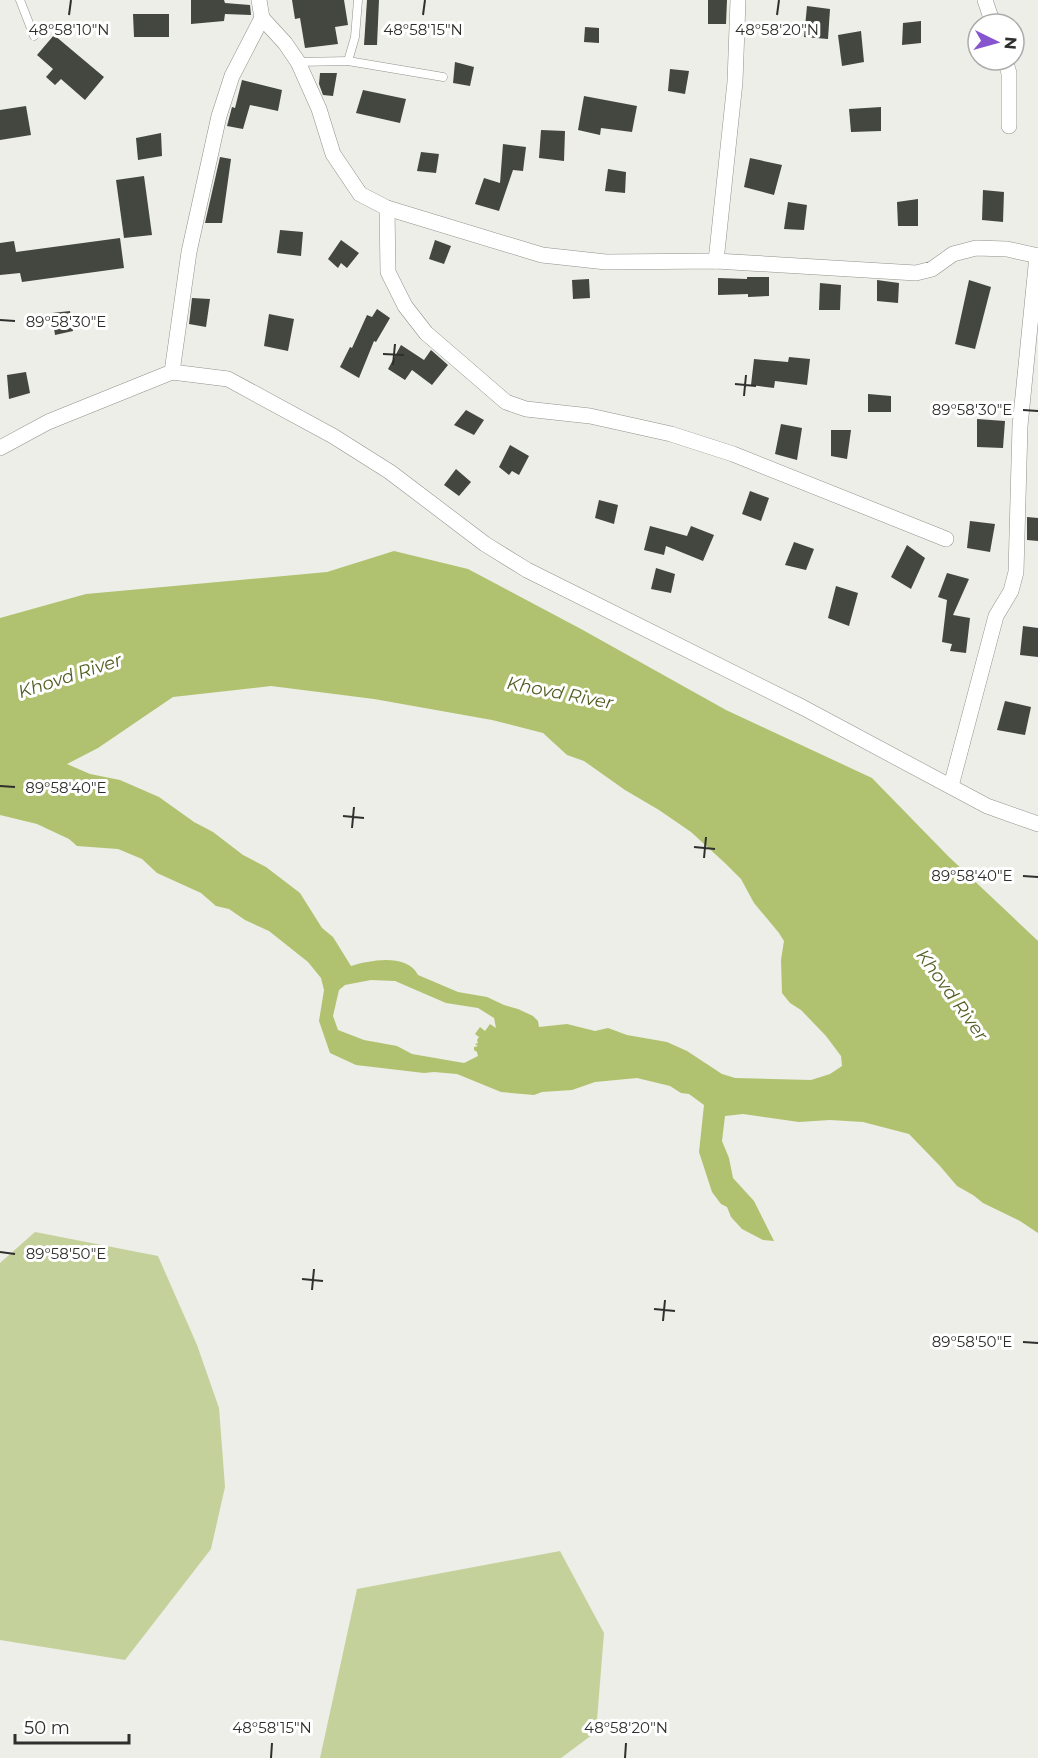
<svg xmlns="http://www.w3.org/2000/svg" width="1038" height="1758" viewBox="0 0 1038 1758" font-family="Montserrat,sans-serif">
<rect width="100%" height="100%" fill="#eceee7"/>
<!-- green -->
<g fill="#c4d19b">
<path d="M 35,1232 L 158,1256 L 197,1345 L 219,1408 L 225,1487 L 211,1549 L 125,1660 L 0,1640 L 0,1263 Z"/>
<path d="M 560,1551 L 604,1633 L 596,1732 L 561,1758 L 320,1758 L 357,1589 Z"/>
</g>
<!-- water -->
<path fill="#b0c26f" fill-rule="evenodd" d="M 394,551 L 468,569 L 581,629 L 726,710 L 872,778 L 948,856 L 1038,941 L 1038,1233 L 1020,1221 L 983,1203 L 973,1195 L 957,1186 L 940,1166 L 909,1134 L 863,1122 L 830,1120 L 799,1122 L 743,1114 L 725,1116 L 722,1141 L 729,1158 L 733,1178 L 754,1201 L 774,1241 L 763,1240 L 742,1229 L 731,1217 L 727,1207 L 721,1204 L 712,1192 L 699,1152 L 704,1105 L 689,1094 L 681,1093 L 670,1086 L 637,1078 L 595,1082 L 572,1090 L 542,1092 L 534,1095 L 501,1092 L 457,1074 L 434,1072 L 424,1073 L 356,1065 L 330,1053 L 319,1021 L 324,990 L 321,978 L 308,962 L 269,931 L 245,920 L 229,909 L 216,906 L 201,893 L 157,873 L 142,859 L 118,849 L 77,846 L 69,839 L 37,824 L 0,815 L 0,618 L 86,594 L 327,572 ZM 271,686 L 374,699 L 492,720 L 543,733 L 567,755 L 584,761 L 625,790 L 659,810 L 691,832 L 726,864 L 741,879 L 754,903 L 779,933 L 784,941 L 781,960 L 782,993 L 790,1003 L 801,1010 L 826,1036 L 841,1056 L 842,1066 L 830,1074 L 811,1080 L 735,1078 L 722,1074 L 687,1051 L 667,1042 L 627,1035 L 608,1028 L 595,1031 L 567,1024 L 539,1027 L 538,1021 L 533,1016 L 518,1009 L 504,1005 L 487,997 L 458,992 L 418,975 C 407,953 370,960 351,966 L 333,937 L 322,928 L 300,893 L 266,867 L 243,855 L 213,832 L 194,822 L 159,797 L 120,780 L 90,774 L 67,764 L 98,748 L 173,697 ZM 371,980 L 395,981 L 446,1003 L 478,1008 L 494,1018 L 496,1028 L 490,1024 L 485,1031 L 480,1027 L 475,1034 L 479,1037 L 477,1040 L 478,1043 L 475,1044 L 478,1046 L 474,1047 L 474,1050 L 477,1052 L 478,1056 L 464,1063 L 412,1054 L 397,1046 L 364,1040 L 338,1030 L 333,1016 L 339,990 L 345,985 Z"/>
<!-- building -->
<g fill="#444640">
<path d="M 191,0 L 224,0 L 225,3 L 250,5 L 251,15 L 225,14 L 224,21 L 191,24 Z"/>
<path d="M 292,0 L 344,0 L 348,25 L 335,27 L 338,44 L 305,48 L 300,18 L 295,19 Z"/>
<path d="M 367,0 L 379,0 L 377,45 L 364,45 Z"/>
<path d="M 708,0 L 727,0 L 726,24 L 708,24 Z"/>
<path d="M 807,6 L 830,9 L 828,39 L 804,37 Z"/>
<path d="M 133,14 L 169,14 L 169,37 L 134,37 Z"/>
<path d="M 921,21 L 921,43 L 902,45 L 903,23 Z"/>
<path d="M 585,27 L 599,28 L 599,43 L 584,42 Z"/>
<path d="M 861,31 L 864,62 L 842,66 L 838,35 Z"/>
<path d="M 54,35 L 104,77 L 85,100 L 61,79 L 55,85 L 46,77 L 53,69 L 37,55 Z"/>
<path d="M 455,62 L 474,67 L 470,86 L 453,83 Z"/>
<path d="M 670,69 L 689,71 L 685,94 L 668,91 Z"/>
<path d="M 320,73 L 337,73 L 333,96 L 323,95 L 319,84 Z"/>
<path d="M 242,80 L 282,90 L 278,111 L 250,105 L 243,129 L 227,126 L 232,107 L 235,108 Z"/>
<path d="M 363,90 L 406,99 L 400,123 L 356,113 Z"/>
<path d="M 584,96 L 637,106 L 632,132 L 601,128 L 600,135 L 578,130 Z"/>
<path d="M 26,106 L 31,135 L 0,140 L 0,110 Z"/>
<path d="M 881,107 L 881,131 L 851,132 L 849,109 Z"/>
<path d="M 541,130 L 565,131 L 564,161 L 539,158 Z"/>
<path d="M 161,133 L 162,156 L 138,160 L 136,138 Z"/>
<path d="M 503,144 L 526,147 L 523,171 L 513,170 L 499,211 L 475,204 L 484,178 L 500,183 Z"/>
<path d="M 421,152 L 439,154 L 436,173 L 417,171 Z"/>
<path d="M 220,157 L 231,159 L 222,223 L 205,223 Z"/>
<path d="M 750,158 L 782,165 L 774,195 L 744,187 Z"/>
<path d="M 608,169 L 626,172 L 625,193 L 605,191 Z"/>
<path d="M 144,176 L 152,235 L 124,238 L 116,180 Z"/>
<path d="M 983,190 L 1004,192 L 1003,222 L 982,220 Z"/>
<path d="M 918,199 L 918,226 L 898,226 L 897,202 Z"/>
<path d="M 788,202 L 807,205 L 804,230 L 784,229 Z"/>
<path d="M 280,230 L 303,232 L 301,256 L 277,253 Z"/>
<path d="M 120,238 L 124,268 L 22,282 L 20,273 L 0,275 L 0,243 L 14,241 L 16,252 Z"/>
<path d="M 341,240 L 359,253 L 347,268 L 341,263 L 338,268 L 328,259 Z"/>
<path d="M 435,240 L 451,246 L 444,264 L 429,259 Z"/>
<path d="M 747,277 L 769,277 L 769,296 L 748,297 L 748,294 L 718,295 L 718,278 L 747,279 Z"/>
<path d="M 589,279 L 590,298 L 573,299 L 572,280 Z"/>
<path d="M 877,280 L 899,283 L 898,303 L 877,301 Z"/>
<path d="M 969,280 L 991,287 L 975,349 L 955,344 Z"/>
<path d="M 820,283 L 841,285 L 840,310 L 819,310 Z"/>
<path d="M 192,298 L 210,299 L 206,327 L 189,324 Z"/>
<path d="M 377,309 L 390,318 L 376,342 L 374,341 L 359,378 L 340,367 L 350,347 L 352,348 L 367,315 L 372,317 Z"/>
<path d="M 70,311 L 73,331 L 55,335 L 52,313 Z"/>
<path d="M 269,314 L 294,319 L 288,351 L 264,346 Z"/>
<path d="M 401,345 L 424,360 L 431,350 L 448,365 L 432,385 L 412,370 L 405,380 L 388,369 Z"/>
<path d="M 789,357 L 810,359 L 807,385 L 775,381 L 774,388 L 751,385 L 754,359 L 788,362 Z"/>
<path d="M 26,372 L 30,393 L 9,399 L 7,375 Z"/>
<path d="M 868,394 L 891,396 L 891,412 L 868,412 Z"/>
<path d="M 466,410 L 484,420 L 474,435 L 454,425 Z"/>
<path d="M 977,419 L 1005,421 L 1003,448 L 977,447 Z"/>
<path d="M 781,424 L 802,428 L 797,460 L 775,454 Z"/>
<path d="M 831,430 L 851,430 L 847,459 L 831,456 Z"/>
<path d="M 510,445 L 529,456 L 519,475 L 512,471 L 509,475 L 499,467 Z"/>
<path d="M 456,469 L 471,482 L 459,496 L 444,485 Z"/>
<path d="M 750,491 L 769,498 L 761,521 L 742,514 Z"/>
<path d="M 599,500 L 618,505 L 614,524 L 595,518 Z"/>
<path d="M 1027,517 L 1038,518 L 1038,541 L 1027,540 Z"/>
<path d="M 970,521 L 995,524 L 990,552 L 967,548 Z"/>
<path d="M 650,526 L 687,536 L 691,526 L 714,535 L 703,561 L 666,546 L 664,555 L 644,550 Z"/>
<path d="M 794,542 L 814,549 L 806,570 L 785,565 Z"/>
<path d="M 907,545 L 925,558 L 911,589 L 891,577 Z"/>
<path d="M 656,568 L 675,574 L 671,593 L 651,589 Z"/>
<path d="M 947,573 L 969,579 L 953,615 L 970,618 L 966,653 L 950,651 L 952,644 L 942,642 L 947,600 L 938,597 Z"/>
<path d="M 836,586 L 858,593 L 849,626 L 828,618 Z"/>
<path d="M 1023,626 L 1038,628 L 1038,657 L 1020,655 Z"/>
<path d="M 1005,701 L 1031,707 L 1025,735 L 997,730 Z"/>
</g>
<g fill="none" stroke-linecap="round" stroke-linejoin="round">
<defs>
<g id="lane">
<path d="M 20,0 L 34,36"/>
<path d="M 348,61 L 355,37 L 358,0"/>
<path d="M 298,62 L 348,61 L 443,77"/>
</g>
<g id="street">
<path d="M 259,0 L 262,18 L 285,43 L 298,62 L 319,109 L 333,154 L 360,194 L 387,208 L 542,255 L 606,262 L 716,261 L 916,273 L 932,269 L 953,254 L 976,248 L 1007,249 L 1038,256"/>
<path d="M 985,0 L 993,24"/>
<path d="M 1005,60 L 1009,73 L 1009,126"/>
<path d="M 387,208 L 388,272 L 405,306 L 426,333 L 506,402 L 526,409 L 590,416 L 671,434 L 733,454 L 946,539"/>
<path d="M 716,261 L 735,82 L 738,0"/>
<path d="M 172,372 L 228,379 L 333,436 L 390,472 L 485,544 L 527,570 L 802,707 L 987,806 L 1038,824"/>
<path d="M 0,448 L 48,422 L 172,372 L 189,252 L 219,116 L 232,76 L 262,18"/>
<path d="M 951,786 L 996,616 L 1011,591 L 1016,572 L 1020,426 L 1037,256"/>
</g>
</defs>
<!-- lane casing -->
<use href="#lane" stroke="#91928c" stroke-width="9"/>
<!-- street casing -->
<use href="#street" stroke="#91928c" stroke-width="16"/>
<!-- lane -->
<use href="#lane" stroke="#fff" stroke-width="8"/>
<!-- street -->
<use href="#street" stroke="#fff" stroke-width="15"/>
</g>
<!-- ticks -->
<path fill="none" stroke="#2f2f2d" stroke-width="2" d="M 69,15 L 71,0M 423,15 L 425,0M 777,15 L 779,0M 0,320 L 15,321M 383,354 L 404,355M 393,365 L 395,344M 735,384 L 756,386M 744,396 L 746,375M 1023,410 L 1038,411M 0,786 L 15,787M 343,816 L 364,818M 352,828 L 354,807M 694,847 L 715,849M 704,858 L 706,837M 1023,876 L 1038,877M 0,1252 L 15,1254M 302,1279 L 323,1281M 312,1290 L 314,1269M 654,1309 L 675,1311M 663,1321 L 665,1300M 1023,1342 L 1038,1343M 271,1758 L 272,1743M 625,1758 L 626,1743"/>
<g text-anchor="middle" stroke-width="6" stroke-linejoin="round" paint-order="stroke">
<!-- water labels -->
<g font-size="18" font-style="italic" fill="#525e22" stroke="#fff">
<text transform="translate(70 676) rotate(-18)" y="6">Khovd River</text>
<text transform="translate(560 693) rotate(11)" y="6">Khovd River</text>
<text transform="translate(952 995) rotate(54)" y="6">Khovd River</text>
</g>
</g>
<g font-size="15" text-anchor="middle" fill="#2f2f2d" stroke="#fff" stroke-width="6" stroke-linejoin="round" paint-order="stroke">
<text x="423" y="35">48°58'15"N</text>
<text x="777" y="35">48°58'20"N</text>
<text x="69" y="35">48°58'10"N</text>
<text x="66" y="327">89°58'30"E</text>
<text x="972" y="415">89°58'30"E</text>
<text x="66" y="793">89°58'40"E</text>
<text x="972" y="881">89°58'40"E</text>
<text x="66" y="1259">89°58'50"E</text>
<text x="972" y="1347">89°58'50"E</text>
<text x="272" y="1733">48°58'15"N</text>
<text x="626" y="1733">48°58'20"N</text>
</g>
<!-- north arrow -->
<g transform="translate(996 42) rotate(95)"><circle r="28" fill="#ffffff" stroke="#acacab" stroke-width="1.5"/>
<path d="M0-4.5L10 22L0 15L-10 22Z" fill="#8756cf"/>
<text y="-9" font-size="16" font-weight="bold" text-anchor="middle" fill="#2f2f2d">N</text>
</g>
<!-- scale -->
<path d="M15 1734v9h114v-9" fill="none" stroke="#2f2f2d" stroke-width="3"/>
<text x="24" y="1734" font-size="18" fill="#2f2f2d" stroke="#ffffff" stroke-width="4.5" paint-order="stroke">50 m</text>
</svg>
